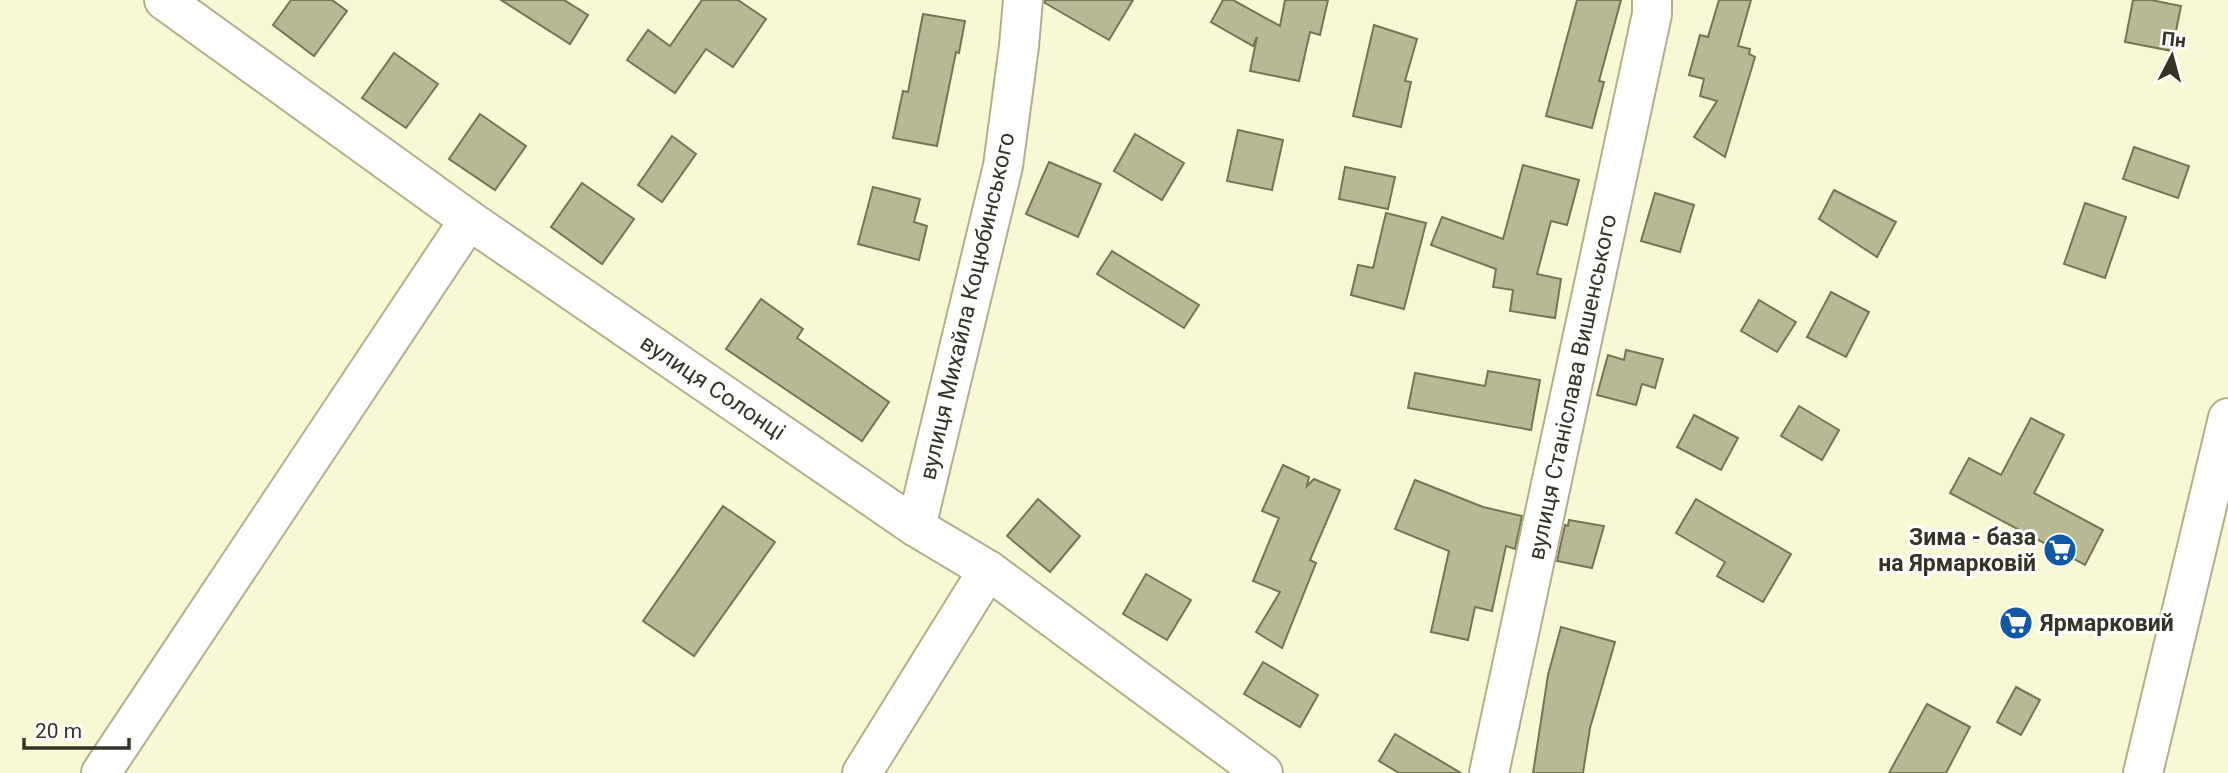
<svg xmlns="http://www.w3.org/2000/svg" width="2228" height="773" viewBox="0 0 2228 773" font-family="Roboto,sans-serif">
<rect width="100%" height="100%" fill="#f9f8d4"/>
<!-- building -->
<g fill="#b9b895" stroke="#767554" stroke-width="2">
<path d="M 291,0 L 332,0 L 347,11 L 314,56 L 273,25 Z"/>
<path d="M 501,0 L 564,0 L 588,15 L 570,44 Z"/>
<path d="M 702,0 L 738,0 L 766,19 L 733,67 L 706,49 L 675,93 L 627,60 L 648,30 L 670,46 Z"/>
<path d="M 1045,0 L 1133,0 L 1109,40 L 1045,3 Z"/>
<path d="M 1223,0 L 1233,0 L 1280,26 L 1285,0 L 1328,0 L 1320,35 L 1310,32 L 1299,81 L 1250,71 L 1257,37 L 1253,46 L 1211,22 Z"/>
<path d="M 1577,0 L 1621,0 L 1599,81 L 1604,82 L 1592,128 L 1546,116 Z"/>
<path d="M 1719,0 L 1751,0 L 1738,46 L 1750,49 L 1749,54 L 1755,57 L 1725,157 L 1694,137 L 1717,101 L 1700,96 L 1704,79 L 1689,75 L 1700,35 L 1708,37 Z"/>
<path d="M 2133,0 L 2151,0 L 2181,6 L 2172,51 L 2125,42 Z"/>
<path d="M 923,14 L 965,21 L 959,53 L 956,52 L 937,146 L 893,138 L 903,91 L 908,92 Z"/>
<path d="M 1374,25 L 1417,39 L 1405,81 L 1411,82 L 1401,127 L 1353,116 Z"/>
<path d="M 394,53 L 438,84 L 406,128 L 362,98 Z"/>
<path d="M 480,114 L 526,146 L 495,190 L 449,159 Z"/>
<path d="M 1238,130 L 1283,140 L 1272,190 L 1227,181 Z"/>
<path d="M 1135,134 L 1184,163 L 1162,200 L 1114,171 Z"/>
<path d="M 672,136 L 696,154 L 662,202 L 638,185 Z"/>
<path d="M 2134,147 L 2189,166 L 2178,198 L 2123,179 Z"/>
<path d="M 1049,162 L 1101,184 L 1078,237 L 1026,214 Z"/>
<path d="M 1523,165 L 1579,180 L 1567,225 L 1551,221 L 1537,274 L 1561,279 L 1555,318 L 1510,311 L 1513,290 L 1493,287 L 1496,269 L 1431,245 L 1442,217 L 1503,239 Z"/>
<path d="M 1345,167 L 1395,177 L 1388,209 L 1339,199 Z"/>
<path d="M 582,183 L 634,219 L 602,264 L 551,227 Z"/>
<path d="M 873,187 L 920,199 L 914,222 L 927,226 L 919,260 L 858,244 Z"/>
<path d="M 1834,190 L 1896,222 L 1877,257 L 1819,219 Z"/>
<path d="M 1655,193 L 1694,205 L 1680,252 L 1641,241 Z"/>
<path d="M 2085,203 L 2126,217 L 2105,278 L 2064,264 Z"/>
<path d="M 1386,213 L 1426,223 L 1404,309 L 1351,295 L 1358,265 L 1373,268 Z"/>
<path d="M 1112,251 L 1199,305 L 1184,328 L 1097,274 Z"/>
<path d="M 1831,292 L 1869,312 L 1846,357 L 1807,337 Z"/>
<path d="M 761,299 L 803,329 L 797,338 L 889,402 L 862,441 L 726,349 Z"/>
<path d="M 1759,300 L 1796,322 L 1777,352 L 1741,331 Z"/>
<path d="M 1626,350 L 1663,359 L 1655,388 L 1642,384 L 1636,405 L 1597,395 L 1608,355 L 1624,360 Z"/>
<path d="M 1488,371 L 1540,380 L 1531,430 L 1408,408 L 1415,373 L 1485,386 Z"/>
<path d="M 1799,406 L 1839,430 L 1822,460 L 1781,436 Z"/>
<path d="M 1694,415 L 1738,438 L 1721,470 L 1677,447 Z"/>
<path d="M 2031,418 L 2064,435 L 2034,493 L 2103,530 L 2085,565 L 1950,493 L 1969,458 L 2001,475 Z"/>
<path d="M 1283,465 L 1309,477 L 1307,486 L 1314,479 L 1340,490 L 1310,560 L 1316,563 L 1282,648 L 1256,632 L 1280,592 L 1253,581 L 1279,518 L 1262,511 Z"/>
<path d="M 1415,480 L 1483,507 L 1522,516 L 1515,549 L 1506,546 L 1492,611 L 1475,607 L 1468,640 L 1431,632 L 1449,551 L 1395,529 Z"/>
<path d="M 1038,499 L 1080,536 L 1050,572 L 1007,536 Z"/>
<path d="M 1696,499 L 1791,554 L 1763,602 L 1717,576 L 1725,562 L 1676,533 Z"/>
<path d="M 723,506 L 775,542 L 694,656 L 643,621 Z"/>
<path d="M 1569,520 L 1604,526 L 1592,568 L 1557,561 L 1565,525 L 1568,526 Z"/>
<path d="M 1146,574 L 1191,600 L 1167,640 L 1123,614 Z"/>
<path d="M 1561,627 L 1615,642 L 1590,728 L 1583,773 L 1533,773 L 1548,675 Z"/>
<path d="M 1263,662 L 1318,695 L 1300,727 L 1244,694 Z"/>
<path d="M 2016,687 L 2040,700 L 2021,735 L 1997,722 Z"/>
<path d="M 1927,704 L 1970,727 L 1946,773 L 1889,773 Z"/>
<path d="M 1395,734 L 1461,773 L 1399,773 L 1379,761 Z"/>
</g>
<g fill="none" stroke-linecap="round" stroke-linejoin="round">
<defs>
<g id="street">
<path d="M 164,0 L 469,220 L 916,527 L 988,570 L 1263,773"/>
<path d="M 916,527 L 1003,166 L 1019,46 L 1023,0"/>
<path d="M 101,773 L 469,220"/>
<path d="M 862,773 L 988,570"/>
<path d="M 1489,773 L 1652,14 L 1652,0"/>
</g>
<path id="secondary" d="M 2143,773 L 2228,418"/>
</defs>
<!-- street casing -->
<use href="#street" stroke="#b1b08d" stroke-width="42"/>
<!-- secondary casing -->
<use href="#secondary" stroke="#b1b08d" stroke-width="42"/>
<!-- street -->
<use href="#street" stroke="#fff" stroke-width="38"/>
<!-- secondary -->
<use href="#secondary" stroke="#fff" stroke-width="38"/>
</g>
<!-- icons -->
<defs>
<symbol id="supermarket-disc" viewBox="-11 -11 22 22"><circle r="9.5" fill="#1357a7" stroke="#fff"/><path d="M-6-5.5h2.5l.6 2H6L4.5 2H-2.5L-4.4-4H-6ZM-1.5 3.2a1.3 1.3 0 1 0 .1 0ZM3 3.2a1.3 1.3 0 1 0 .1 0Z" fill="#fff"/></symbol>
</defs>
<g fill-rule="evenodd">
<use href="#supermarket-disc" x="2041" y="531" width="38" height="38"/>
<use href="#supermarket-disc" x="1997" y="604" width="38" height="38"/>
</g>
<g text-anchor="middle" stroke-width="6" stroke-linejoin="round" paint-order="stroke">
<!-- street labels -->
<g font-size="23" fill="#353426" stroke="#fff">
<text transform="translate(967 306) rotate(-77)" y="8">вулиця Михайла Коцюбинського</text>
<text transform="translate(713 387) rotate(34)" y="8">вулиця Солонці</text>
<text transform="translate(1572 387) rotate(-78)" y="8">вулиця Станіслава Вишенського</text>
</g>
<!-- poi labels -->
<g font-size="23" font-weight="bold" fill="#353426" stroke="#fff" text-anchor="end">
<text x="2036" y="545">Зима - база<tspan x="2036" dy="26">на Ярмарковій</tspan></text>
<text x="2040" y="631" text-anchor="start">Ярмарковий</text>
</g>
</g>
<!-- north arrow -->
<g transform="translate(2172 56) rotate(6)" stroke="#ffffff" stroke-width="5" paint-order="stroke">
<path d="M0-5L12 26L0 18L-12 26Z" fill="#353426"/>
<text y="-10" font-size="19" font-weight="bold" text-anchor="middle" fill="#353426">Пн</text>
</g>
<!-- scale -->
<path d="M24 738v10h105v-10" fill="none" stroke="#353426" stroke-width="3.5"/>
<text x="35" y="738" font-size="21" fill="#353426" stroke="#ffffff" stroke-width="5" paint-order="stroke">20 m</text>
</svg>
